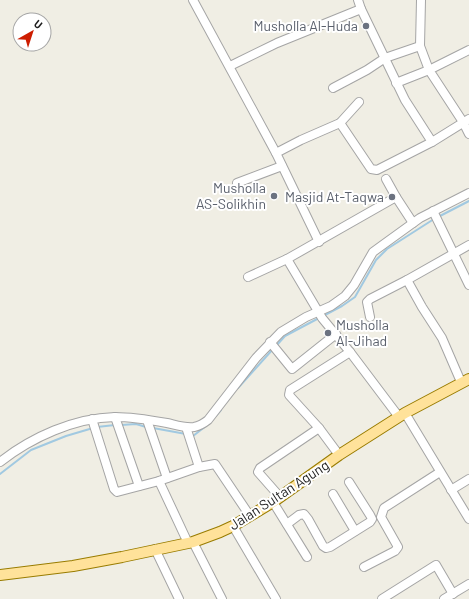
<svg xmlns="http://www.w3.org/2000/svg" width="469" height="599" viewBox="0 0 469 599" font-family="Barlow,sans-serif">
<rect width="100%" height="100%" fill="#f0eee4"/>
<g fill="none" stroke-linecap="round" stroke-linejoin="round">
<!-- stream -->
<g stroke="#a1c9e1" stroke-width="2">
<path d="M 438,217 L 469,201"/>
<path d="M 323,316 L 342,306 L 355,297 L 376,260 L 387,249 L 434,219"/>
<path d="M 276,346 L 285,336 L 319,318"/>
<path d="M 238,388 L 273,349"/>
<path d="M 212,420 L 221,410"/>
<path d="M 121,425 L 136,424 L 146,427"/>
<path d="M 97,427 L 115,425"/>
<path d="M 153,428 L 186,434"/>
<path d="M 192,436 L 193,436 L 206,426"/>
<path d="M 0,474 L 31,450 L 66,436 L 93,428"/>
</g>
<defs>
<g id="minor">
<path d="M 193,0 L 276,153 L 319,242"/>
<path d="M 358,0 L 361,9 L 405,100 L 432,142"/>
<path d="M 469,50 L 429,70 L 463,122 L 469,134"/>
<path d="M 230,66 L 277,43 L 361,9"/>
<path d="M 396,83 L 429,70 L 420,46"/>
<path d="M 333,88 L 367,70 L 385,58 L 420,46 L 421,0"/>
<path d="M 340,123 L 371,169 L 377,170 L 432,142 L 469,119"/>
<path d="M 276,153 L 301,140 L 340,123 L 359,102"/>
<path d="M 386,179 L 396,197"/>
<path d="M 237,183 L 282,166"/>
<path d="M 433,211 L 469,285"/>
<path d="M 248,277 L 287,259"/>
<path d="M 407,280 L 422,307 L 442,338 L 461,382"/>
<path d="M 370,317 L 367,302 L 370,299 L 407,280 L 469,245"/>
<path d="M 270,342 L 292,369 L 336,334"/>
<path d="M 405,413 L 469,519"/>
<path d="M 115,417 L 139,486"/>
<path d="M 399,417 L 350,352 L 322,318 L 287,259 L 396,197 L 413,223"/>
<path d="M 92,419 L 114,489 L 117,492 L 159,481 L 199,467 L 215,464 L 250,516"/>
<path d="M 147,420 L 167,478"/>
<path d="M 186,427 L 199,467"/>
<path d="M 339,455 L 319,428 L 289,395 L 290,390 L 350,352"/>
<path d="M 0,462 C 32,437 74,418 115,417 C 132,417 150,420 167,423 C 176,425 184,428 194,427 C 199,426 203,424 208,420 L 256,358 L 281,332 L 306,317 L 331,306 L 345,296 L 354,285 L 373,252 L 384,244 L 420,218 L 469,193"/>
<path d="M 159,481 L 188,543"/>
<path d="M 451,490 L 469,479"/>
<path d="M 333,494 L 355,531"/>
<path d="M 280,497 L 258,472 L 260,468 L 319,428"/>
<path d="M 273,502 L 307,557"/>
<path d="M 287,524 L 299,515 L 304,514 L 308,519 L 323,546 L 326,548 L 330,547 L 370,522 L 372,519 L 370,515 L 349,482"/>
<path d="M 233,526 L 276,599"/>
<path d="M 193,542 L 222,599"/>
<path d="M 155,549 L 179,599"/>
<path d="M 364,567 L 395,551 L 398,547 L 381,517 L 384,508 L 440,472"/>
<path d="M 382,599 L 436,565 L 453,594"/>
<path d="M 444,599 L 469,584"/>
</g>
<path id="major" d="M 0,575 L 73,566 L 122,557 L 193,542 L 220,532 L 233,526 L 273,502 L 339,455 L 405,413 L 469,379"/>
</defs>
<!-- minor casing -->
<use href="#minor" stroke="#a5a5a5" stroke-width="10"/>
<!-- major casing -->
<use href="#major" stroke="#997c00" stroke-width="12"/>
<!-- minor -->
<use href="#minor" stroke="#fff" stroke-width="8"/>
<!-- major -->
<use href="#major" stroke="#ffe29a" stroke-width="10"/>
</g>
<!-- markers -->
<g fill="#6b7280" stroke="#fff" stroke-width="1.5">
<circle cx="366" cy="26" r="4"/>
<circle cx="274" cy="196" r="4"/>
<circle cx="392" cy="197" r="4"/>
<circle cx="328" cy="333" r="4"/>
</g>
<g text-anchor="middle" stroke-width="4" stroke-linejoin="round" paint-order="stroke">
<!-- worship labels -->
<g font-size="14" fill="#5b616d" stroke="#fff" text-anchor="end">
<text x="358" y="31">Musholla Al-Huda</text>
<text x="266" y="193">Musholla<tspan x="266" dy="16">AS-Solikhin</tspan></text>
<text x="384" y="202">Masjid At-Taqwa</text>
<text x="336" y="330" text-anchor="start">Musholla<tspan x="336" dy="16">Al-Jihad</tspan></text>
</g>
<!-- street labels -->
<g font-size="14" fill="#1e1e1e" stroke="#fff">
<text transform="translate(279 495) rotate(-33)" y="5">Jalan Sultan Agung</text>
</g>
</g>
<!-- north arrow -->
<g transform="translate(32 32) rotate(39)"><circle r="19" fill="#ffffff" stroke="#a5a5a5"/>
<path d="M0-3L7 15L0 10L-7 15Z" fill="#cd1d00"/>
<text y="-6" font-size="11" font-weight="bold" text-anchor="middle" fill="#1e1e1e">U</text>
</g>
</svg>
